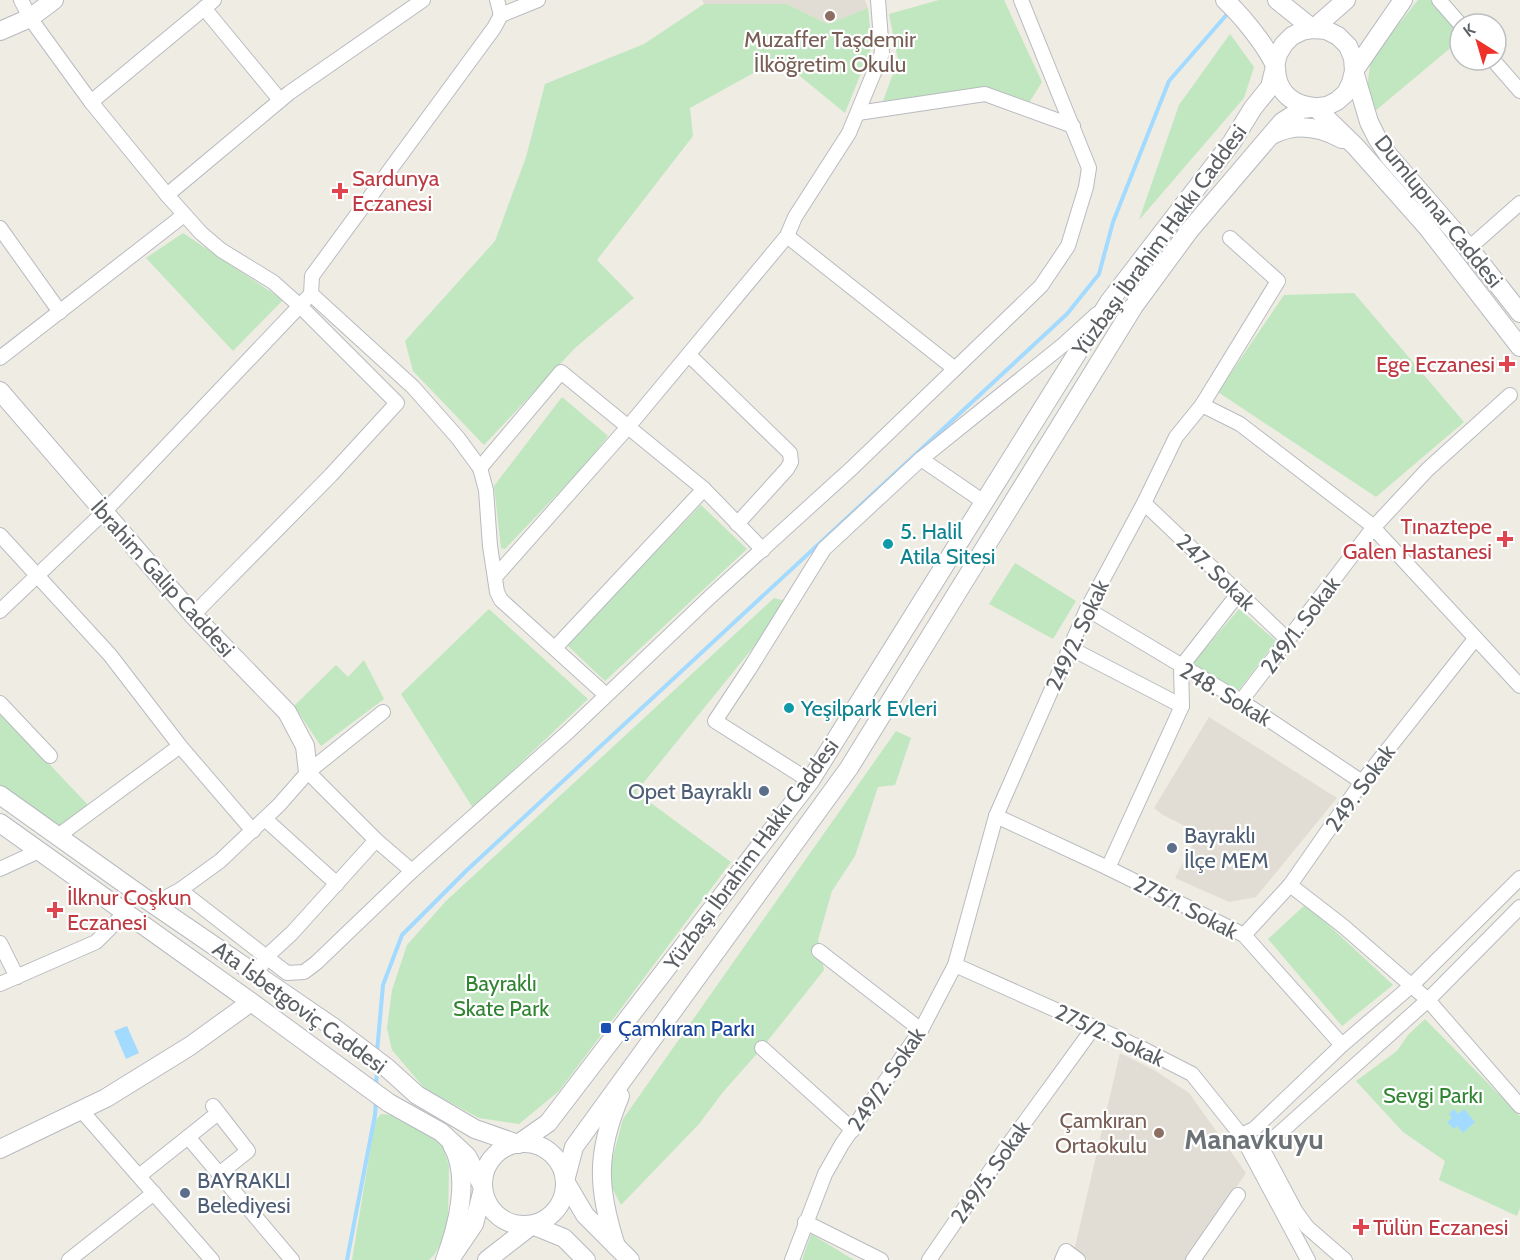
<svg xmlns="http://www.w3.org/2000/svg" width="1520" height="1260" viewBox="0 0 1520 1260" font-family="Cabin,sans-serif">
<rect width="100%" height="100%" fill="#efece3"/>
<!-- education -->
<g fill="#e1ddd4">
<path d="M 702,0 L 865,0 L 868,8 L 828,24 L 787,4 L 704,4 Z"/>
<path d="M 1209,717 L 1337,798 L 1256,897 L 1229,902 L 1175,878 L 1199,833 L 1163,815 L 1154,808 Z"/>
<path d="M 1120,1053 L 1154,1070 L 1189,1093 L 1246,1173 L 1186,1260 L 1088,1260 L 1074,1251 Z"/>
</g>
<!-- green -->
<g fill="#c0e7bf">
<path d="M 939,0 L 1004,0 L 1042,82 L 1029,103 L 988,88 L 882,104 L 898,60 L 889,14 Z"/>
<path d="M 1418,0 L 1430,0 L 1460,33 L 1460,40 L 1375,111 L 1367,87 L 1371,59 Z"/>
<path d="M 704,4 L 787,4 L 828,24 L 868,8 L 872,46 L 845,113 L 779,59 L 690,108 L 693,136 L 597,260 L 634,298 L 575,348 L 484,445 L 413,371 L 405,341 L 495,241 L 526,157 L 545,84 L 644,44 Z"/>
<path d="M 1230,34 L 1254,67 L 1244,98 L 1139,220 L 1179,105 Z"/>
<path d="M 183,233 L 283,300 L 233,351 L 146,258 Z"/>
<path d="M 1354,293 L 1464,422 L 1376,497 L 1218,392 L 1284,295 Z"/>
<path d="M 562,397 L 608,436 L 584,466 L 505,549 L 501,548 L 494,486 Z"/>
<path d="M 701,505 L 747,549 L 605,681 L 566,644 Z"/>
<path d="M 1015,563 L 1076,601 L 1053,639 L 989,604 Z"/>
<path d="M 774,598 L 790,602 L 636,792 L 731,862 L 559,1091 L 519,1124 L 479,1118 L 425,1089 L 392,1050 L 387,1028 L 392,990 L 407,945 L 446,901 Z"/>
<path d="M 489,609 L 588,699 L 473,808 L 401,694 Z"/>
<path d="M 1239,609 L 1276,641 L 1235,695 L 1187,670 Z"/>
<path d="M 364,660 L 384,699 L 321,746 L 294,706 L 336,665 L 348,677 Z"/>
<path d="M 0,712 L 88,805 L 57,828 L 0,786 Z"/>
<path d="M 896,731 L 911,738 L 895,785 L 878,787 L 855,856 L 832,891 L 818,940 L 824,970 L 762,1048 L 723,1092 L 699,1124 L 621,1205 L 610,1184 L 609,1171 L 623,1119 Z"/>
<path d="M 1306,904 L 1393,985 L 1342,1026 L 1268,939 Z"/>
<path d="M 1425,1019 L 1520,1116 L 1520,1208 L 1517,1216 L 1439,1180 L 1445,1161 L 1403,1132 L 1356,1081 L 1397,1051 L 1408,1035 Z"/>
<path d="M 381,1114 L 402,1116 L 442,1143 L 449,1166 L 448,1218 L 444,1238 L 434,1255 L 429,1260 L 352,1260 L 375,1121 Z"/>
<path d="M 811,1234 L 854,1260 L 802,1260 Z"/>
</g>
<!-- water -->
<g fill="#a3daff">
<path d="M 127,1026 L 139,1053 L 126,1059 L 114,1031 Z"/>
<path d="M 1454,1109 L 1458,1114 L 1464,1109 L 1475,1122 L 1463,1133 L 1457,1126 L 1454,1129 L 1447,1122 L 1452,1118 L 1449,1114 Z"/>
</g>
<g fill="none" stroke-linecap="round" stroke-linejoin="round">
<!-- stream -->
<g stroke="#a3daff" stroke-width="4">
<path d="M 377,1052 L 383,985 L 402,935 L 467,870 L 1067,314 L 1099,274 L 1113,222 L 1169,81 L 1229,12"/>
<path d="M 376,1088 L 377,1068"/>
<path d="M 347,1260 L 375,1115 L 376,1101"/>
</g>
<defs>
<g id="street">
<path d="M 21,0 L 30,18 L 91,102 L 167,195 L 201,233 L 221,250 L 273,282 L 300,306 L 397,403 L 331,475 L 193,615"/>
<path d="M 497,0 L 501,15"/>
<path d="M 1439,0 L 1460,24"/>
<path d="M 204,8 L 280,100"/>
<path d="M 501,15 L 538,0"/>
<path d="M 1493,60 L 1520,91"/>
<path d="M 91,102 L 214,0"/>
<path d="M 858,113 L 985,94 L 1073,126"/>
<path d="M 167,195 L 289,93 L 423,0"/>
<path d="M 0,228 L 60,312"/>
<path d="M 787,236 L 955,369"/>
<path d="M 1469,248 L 1520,203"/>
<path d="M 311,294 L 413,387 L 458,438 L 480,468 L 486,490 L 490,546 L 497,592 L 501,600 L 606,695"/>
<path d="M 689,355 L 790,453 L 791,462 L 787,469 L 737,524"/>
<path d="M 0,358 L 184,215"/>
<path d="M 1202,405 L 1278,281 L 1230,238"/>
<path d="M 921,459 L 984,502"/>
<path d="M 480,468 L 561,372 L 704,489 L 763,550"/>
<path d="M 1144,503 L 1288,640"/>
<path d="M 0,535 L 110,655 L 180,746 L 253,831"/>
<path d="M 495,577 L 628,427 L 787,236 L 795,217 L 849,133 L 882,53 L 878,0"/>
<path d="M 1087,609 L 1241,701 L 1362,782"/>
<path d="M 0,611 L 104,512 L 311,294 L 312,276 L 494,28 L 501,15"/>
<path d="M 555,648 L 704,489"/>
<path d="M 1070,648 L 1182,706"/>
<path d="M 1241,701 L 1373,528 L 1428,469 L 1510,395"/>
<path d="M 0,703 L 50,756"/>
<path d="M 308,772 L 376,840 L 412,871"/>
<path d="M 810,781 L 715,721 L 750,668 L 824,549 L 921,459 L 1063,345 L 1097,314"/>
<path d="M 996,816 L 1108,868 L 1244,935 L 1342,1045"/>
<path d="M 265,819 L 337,884"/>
<path d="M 58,836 L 180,746"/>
<path d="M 1108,868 L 1182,706 L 1181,667 L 1238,594"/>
<path d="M 0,869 L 39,851"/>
<path d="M 1290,885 L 1343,926 L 1428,1000 L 1520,1106"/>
<path d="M 180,890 L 287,973 L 304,972 L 316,963 L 412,871 L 568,732 L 711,596 L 852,468 L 1041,286 L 1068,246 L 1086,187 L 1089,168 L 1021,0"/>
<path d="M 153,904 L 180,890 L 220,861 L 279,805 L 308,772 L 383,712"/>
<path d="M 1244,935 L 1290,885 L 1362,782 L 1475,639"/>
<path d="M 0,943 L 17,977"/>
<path d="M 819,951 L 921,1030"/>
<path d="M 955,965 L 1141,1048 L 1192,1074 L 1241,1135 L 1308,1260"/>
<path d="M 257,974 L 266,957 L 292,933 L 376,840"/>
<path d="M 0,984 L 96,942 L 125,913"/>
<path d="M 762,1048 L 853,1130"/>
<path d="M 213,1106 L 248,1151 L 219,1174"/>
<path d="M 81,1110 L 212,1260"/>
<path d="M 1241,1135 L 1254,1129 L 1342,1045 L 1411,986 L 1520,878"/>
<path d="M 188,1137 L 218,1113"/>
<path d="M 1255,1145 L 1263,1150 L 1296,1212 L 1307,1227 L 1345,1260"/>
<path d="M 1253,1157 L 1428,1000 L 1520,907"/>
<path d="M 139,1176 L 188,1137 L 292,1260"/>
<path d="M 805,1222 L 881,1260"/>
<path d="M 69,1260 L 154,1193"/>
<path d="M 792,1260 L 825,1174 L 842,1144 L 921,1030 L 955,965 L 996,816 L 1087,609 L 1144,503 L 1176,437 L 1202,405 L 1240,424 L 1369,523 L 1520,686"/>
<path d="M 929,1260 L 1006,1148 L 1094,1027"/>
<path d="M 1062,1260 L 1066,1251 L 1078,1260"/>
<path d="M 1193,1260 L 1238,1195"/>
</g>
<g id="secondary">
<path d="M 1225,0 C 1243,17 1263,42 1274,63 C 1277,68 1276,72 1277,77 C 1281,96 1296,105 1314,107"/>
<path d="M 1277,0 L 1313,29"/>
<path d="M 1313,29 L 1346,0"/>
<path d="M 0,31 L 30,18 L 54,0"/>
<path d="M 1354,71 L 1369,122 L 1377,138 L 1389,156 L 1469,248 L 1520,313"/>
<path d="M 1354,71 L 1403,0"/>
<path d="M 1316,108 L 1356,147 L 1427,227 L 1520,347"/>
<path d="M 1274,134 C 1296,123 1320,127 1342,139"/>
<path d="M 0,391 L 193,615 L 287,712 L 305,746 L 308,772"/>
<path d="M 0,795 L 153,904 L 333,1027 L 386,1067 L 417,1095 L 475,1129 L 518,1144"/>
<path d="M 0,823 L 251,1002 L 389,1103 L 441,1132 L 467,1156 L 483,1187"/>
<circle cx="524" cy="1184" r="41"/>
<path d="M 518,1144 L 548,1123 L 810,781 L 1109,302 L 1232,142 L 1253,108 L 1270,87 L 1278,54 L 1284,44 L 1292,36 L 1302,31 L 1313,29 L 1326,30 L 1338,36 L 1348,46 L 1353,58 L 1354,71 L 1351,83 L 1346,93 L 1337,101 L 1327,106 L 1302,109 L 1282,122 L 1189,231 L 1134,306 L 849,768 L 574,1147 L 565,1181"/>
<path d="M 0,1149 L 106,1098 L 190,1046 L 251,1002"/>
<path d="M 565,1181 L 585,1215 L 630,1260"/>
<path d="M 532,1225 L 564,1238 L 586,1260"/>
<path d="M 616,1246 C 597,1188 596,1153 620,1096"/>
<path d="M 453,1255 L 474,1224 L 483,1189"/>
<path d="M 445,1260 C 457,1228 471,1177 452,1145"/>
<path d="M 487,1260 L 532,1225"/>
</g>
</defs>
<!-- street casing -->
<use href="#street" stroke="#b8bbc0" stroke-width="16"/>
<!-- secondary casing -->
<use href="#secondary" stroke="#b7bac0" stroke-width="20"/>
<!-- street -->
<use href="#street" stroke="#fff" stroke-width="14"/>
<!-- secondary -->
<use href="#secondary" stroke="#fff" stroke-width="18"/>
</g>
<!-- markers -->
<g fill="#8d6e63" stroke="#fff" stroke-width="2">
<circle cx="830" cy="16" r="6"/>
<circle cx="1159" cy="1133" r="6"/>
</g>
<g fill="#e0444e" stroke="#fff" stroke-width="2">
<path d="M337 182h6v6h6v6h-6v6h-6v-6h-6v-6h6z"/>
<path d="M1504 355h6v6h6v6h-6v6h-6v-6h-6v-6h6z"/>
<path d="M1502 530h6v6h6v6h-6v6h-6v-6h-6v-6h6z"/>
<path d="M52 901h6v6h6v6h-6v6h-6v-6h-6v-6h6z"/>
<path d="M1358 1218h6v6h6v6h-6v6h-6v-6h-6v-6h6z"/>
</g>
<g fill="#0f9aa8" stroke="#fff" stroke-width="2">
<circle cx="888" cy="544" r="6"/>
<circle cx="789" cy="708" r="6"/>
</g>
<g fill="#5c6f8a" stroke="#fff" stroke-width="2">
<circle cx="764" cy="791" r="6"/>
<circle cx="1172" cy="848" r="6"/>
<circle cx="185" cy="1193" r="6"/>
</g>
<rect fill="#1a4fb4" stroke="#fff" stroke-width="2" x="600" y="1022" width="12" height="12" rx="3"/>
<g text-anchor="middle" stroke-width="4.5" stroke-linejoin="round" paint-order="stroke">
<!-- education labels -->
<g font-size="22" fill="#785e54" stroke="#fff">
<text x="830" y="47">Muzaffer Taşdemir<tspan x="830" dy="25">İlköğretim Okulu</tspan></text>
<text x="1147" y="1128" text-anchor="end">Çamkıran<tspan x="1147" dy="25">Ortaokulu</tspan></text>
</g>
<!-- health labels -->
<g font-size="22" fill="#be3a42" stroke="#fff" text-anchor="start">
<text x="352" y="186">Sardunya<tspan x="352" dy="25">Eczanesi</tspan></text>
<text x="1495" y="372" text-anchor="end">Ege Eczanesi</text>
<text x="1492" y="534" text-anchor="end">Tınaztepe<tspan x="1492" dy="25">Galen Hastanesi</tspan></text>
<text x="67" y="905">İlknur Coşkun<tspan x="67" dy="25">Eczanesi</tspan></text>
<text x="1373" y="1235">Tülün Eczanesi</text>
</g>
<!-- street labels -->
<g font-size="22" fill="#5b6064" stroke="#fff">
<text transform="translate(1439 211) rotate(51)" y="8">Dumlupınar Caddesi</text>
<text transform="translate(1159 240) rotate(-54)" y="8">Yüzbaşı İbrahim Hakkı Caddesi</text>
<text transform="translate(1216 572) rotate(44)" y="8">247. Sokak</text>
<text transform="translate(163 578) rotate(48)" y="8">İbrahim Galip Caddesi</text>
<text transform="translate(1300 625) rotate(-53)" y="8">249/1. Sokak</text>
<text transform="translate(1077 635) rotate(-65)" y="8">249/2. Sokak</text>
<text transform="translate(1226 694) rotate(31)" y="8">248. Sokak</text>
<text transform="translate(1360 788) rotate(-54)" y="8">249. Sokak</text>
<text transform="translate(751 854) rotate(-54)" y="8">Yüzbaşı İbrahim Hakkı Caddesi</text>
<text transform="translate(1186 907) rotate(27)" y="8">275/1. Sokak</text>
<text transform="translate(300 1007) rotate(36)" y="8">Ata İsbetgoviç Caddesi</text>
<text transform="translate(1110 1035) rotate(25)" y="8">275/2. Sokak</text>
<text transform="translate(886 1079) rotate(-56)" y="8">249/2. Sokak</text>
<text transform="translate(990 1172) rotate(-55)" y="8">249/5. Sokak</text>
</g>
<!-- culture labels -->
<g font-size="22" fill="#0d838f" stroke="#fff" text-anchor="start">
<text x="900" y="539">5. Halil<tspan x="900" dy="25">Atila Sitesi</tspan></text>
<text x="801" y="716">Yeşilpark Evleri</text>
</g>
<!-- service labels -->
<g font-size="22" fill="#4e5e75" stroke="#fff" text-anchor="start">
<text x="752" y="799" text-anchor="end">Opet Bayraklı</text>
<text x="1184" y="843">Bayraklı<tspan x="1184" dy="25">İlçe MEM</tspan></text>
<text x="197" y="1188">BAYRAKLI<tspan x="197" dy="25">Belediyesi</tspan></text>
</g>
<!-- park labels -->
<g font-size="22" fill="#318532" stroke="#fff">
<text x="501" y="991">Bayraklı<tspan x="501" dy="25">Skate Park</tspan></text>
<text x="1433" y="1103">Sevgi Parkı</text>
</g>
<!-- transit labels -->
<g font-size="22" fill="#164399" stroke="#fff" text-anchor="start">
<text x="618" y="1036">Çamkıran Parkı</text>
</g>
<!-- district labels -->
<g font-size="28" font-weight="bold" fill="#6c7276" stroke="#fff">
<text x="1254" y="1149">Manavkuyu</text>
</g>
</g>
<!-- north arrow -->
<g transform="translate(1478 42) rotate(323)"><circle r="28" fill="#ffffff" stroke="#bdbfc1" stroke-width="1.5"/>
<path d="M0-4.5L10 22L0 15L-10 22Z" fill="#ef3129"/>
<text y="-9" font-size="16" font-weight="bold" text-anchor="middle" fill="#5b6064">K</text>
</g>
</svg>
